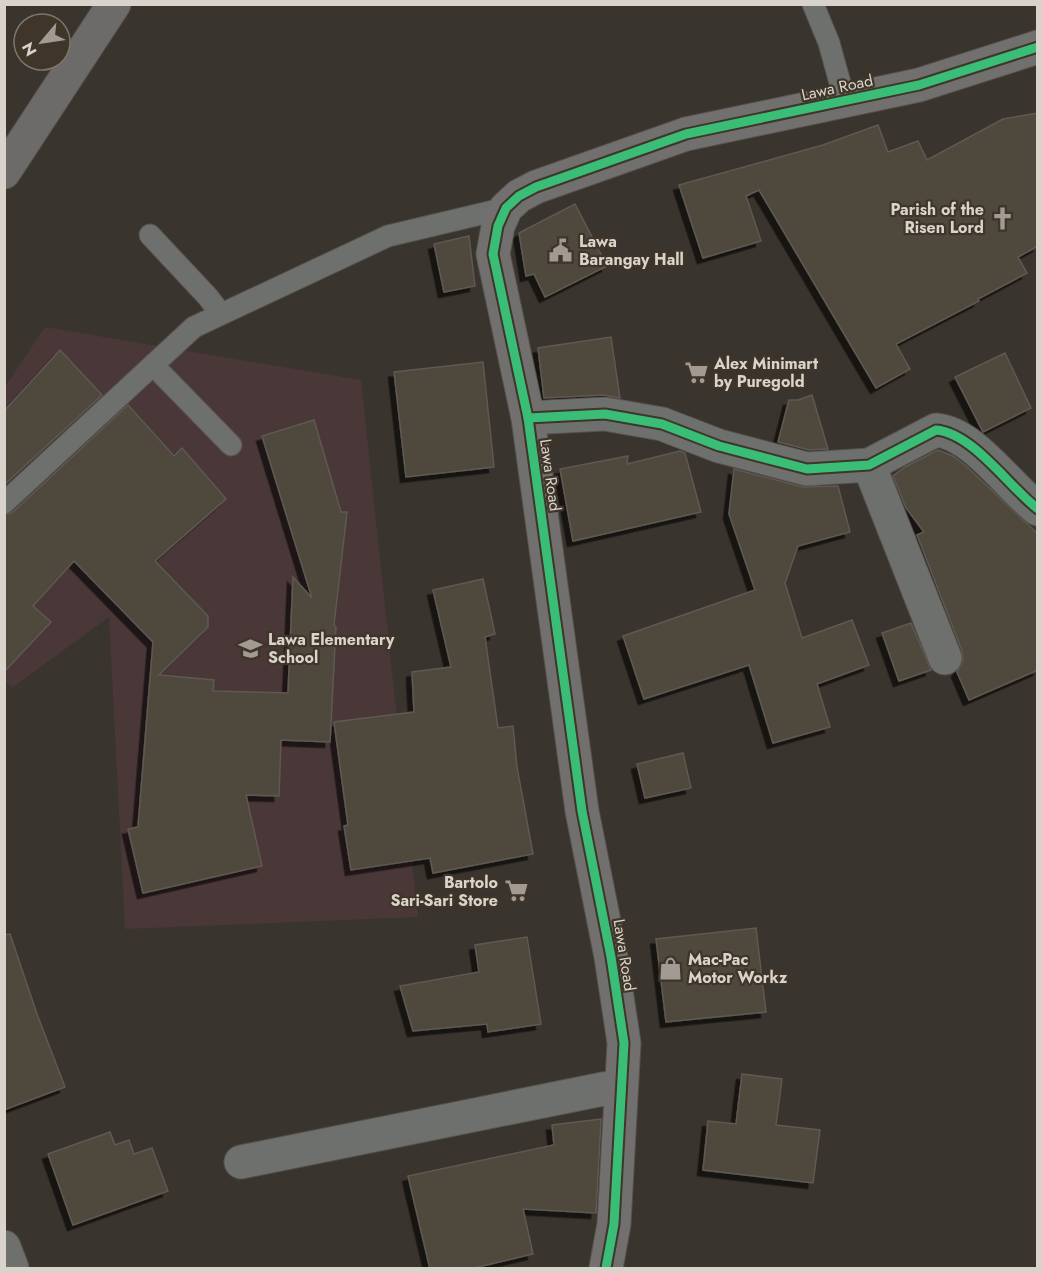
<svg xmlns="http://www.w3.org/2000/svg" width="1042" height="1273" viewBox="0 0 1042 1273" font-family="Jost,sans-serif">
<defs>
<filter id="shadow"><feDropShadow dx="-5.5" dy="5.5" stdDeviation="0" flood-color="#0009"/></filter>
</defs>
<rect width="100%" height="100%" fill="#3a342e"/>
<!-- education -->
<path fill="#4a3738" d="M 45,327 L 361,380 L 418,917 L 125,929 L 109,617 L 12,688 L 5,680 L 5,387 Z"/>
<!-- building -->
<g fill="#50483d" stroke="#5e5953" stroke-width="1.5" filter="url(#shadow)">
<path d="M 1038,113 L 1038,246 L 1018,257 L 1027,273 L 978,299 L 979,301 L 896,344 L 910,369 L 876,388 L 759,190 L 746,196 L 761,241 L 703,258 L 679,185 L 823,145 L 878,125 L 888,152 L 918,141 L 927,160 L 1003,119 Z"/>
<path d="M 575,204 L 607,266 L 545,297 L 534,274 L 526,276 L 519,233 Z"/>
<path d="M 469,236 L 475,286 L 444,292 L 434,244 Z"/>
<path d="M 611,337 L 620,398 L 604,395 L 544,398 L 538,348 Z"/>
<path d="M 60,350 L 102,395 L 4,485 L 4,411 Z"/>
<path d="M 1005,353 L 1031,408 L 983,432 L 955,377 Z"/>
<path d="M 483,362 L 494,467 L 406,477 L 394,372 Z"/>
<path d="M 812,395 L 828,449 L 809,450 L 778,442 L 789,400 L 798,400 Z"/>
<path d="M 128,405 L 174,456 L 182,448 L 226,499 L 155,561 L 208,616 L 208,627 L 159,675 L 214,680 L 213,691 L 288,693 L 293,577 L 312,598 L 262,436 L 314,420 L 341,512 L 347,512 L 334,625 L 336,627 L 330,742 L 281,740 L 279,796 L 246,795 L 262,866 L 143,893 L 128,829 L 138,827 L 153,642 L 74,561 L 33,606 L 51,622 L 4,672 L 4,515 L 13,512 Z"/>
<path d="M 938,450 L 953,456 L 965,465 L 1038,534 L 1038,670 L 969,700 L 957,672 L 963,661 L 962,651 L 917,535 L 924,532 L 906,508 L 893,476 L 905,467 Z"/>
<path d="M 680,451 L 685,453 L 701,512 L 573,541 L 560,469 L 628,456 L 627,464 Z"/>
<path d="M 734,469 L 803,487 L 838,486 L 850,532 L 798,546 L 785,583 L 802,638 L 852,620 L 869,665 L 817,684 L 830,727 L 773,743 L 749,665 L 644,699 L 623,636 L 755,590 L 729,514 Z"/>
<path d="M 483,579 L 495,634 L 485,637 L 498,728 L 513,726 L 517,767 L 533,854 L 433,873 L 430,858 L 351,870 L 344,826 L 348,825 L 334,722 L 414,712 L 412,672 L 451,667 L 433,590 Z"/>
<path d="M 911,623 L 931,670 L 899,681 L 882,633 Z"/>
<path d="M 683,753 L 691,788 L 645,798 L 637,764 Z"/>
<path d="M 756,928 L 766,1012 L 666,1022 L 656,939 Z"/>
<path d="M 10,934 L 37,1014 L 65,1087 L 4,1110 L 4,935 Z"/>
<path d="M 527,937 L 541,1024 L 488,1032 L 487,1024 L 413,1031 L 400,986 L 479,972 L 475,945 Z"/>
<path d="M 742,1074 L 782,1079 L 776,1125 L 820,1130 L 813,1183 L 703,1170 L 708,1121 L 736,1124 Z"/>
<path d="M 601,1119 L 596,1213 L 523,1209 L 533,1254 L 470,1269 L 430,1269 L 408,1176 L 554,1145 L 552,1125 Z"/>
<path d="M 110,1132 L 115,1145 L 129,1140 L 134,1154 L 152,1148 L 168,1191 L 73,1225 L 48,1154 Z"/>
</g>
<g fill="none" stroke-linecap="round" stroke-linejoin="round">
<defs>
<g id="lane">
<path d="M 813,4 L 829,43 L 845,101"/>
<path d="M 150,235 L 208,297 L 221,314"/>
<path d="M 153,365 L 231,445"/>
<path d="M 4,503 L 194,327 L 388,236 L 506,208"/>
</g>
<g id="street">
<path d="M 528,418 L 605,414 L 662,424 L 719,446 L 807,469 L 869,465 L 936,430 C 973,433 1009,487 1038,509"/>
<path d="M 869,465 L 945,658"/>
<path d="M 241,1162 L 603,1089 L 621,1087"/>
<path d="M 4,1247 L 12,1268"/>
</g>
<path id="secondary" d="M 606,1268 L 614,1224 L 624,1043 L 611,957 L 582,811 L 528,418 L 493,254 L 498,226 L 506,208 L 519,196 L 536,187 L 686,134 L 919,85 L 1038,47"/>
<path id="highway" d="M 4,172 L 114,4"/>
</defs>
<!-- lane casing -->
<use href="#lane" stroke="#56514b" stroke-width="23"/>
<!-- street casing -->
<use href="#street" stroke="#56514b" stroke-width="35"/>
<!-- secondary casing -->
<use href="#secondary" stroke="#56514b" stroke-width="35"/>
<!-- highway casing -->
<use href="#highway" stroke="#56514b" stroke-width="35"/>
<!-- lane -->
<use href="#lane" stroke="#6e706e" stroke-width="21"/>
<!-- street -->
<use href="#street" stroke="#6e706e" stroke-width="33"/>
<!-- secondary -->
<use href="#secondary" stroke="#71706f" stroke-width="33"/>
<!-- highway -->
<use href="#highway" stroke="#6d6b69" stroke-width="33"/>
<defs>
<g id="cycleway">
<path d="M 528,418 L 605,414 L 662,424 L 719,446 L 807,469 L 869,465 L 936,430 C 973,433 1009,487 1038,509"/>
<path d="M 606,1268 L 614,1224 L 624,1043 L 611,957 L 582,811 L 528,418 L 493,254 L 498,226 L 506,208 L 519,196 L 536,187 L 686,134 L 919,85 L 1038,47"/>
</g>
</defs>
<!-- cycleway casing -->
<use href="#cycleway" stroke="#3f3529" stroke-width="13"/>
<!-- cycleway -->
<use href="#cycleway" stroke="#3abd76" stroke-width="9"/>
</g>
<!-- icons -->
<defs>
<symbol id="church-bare" viewBox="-9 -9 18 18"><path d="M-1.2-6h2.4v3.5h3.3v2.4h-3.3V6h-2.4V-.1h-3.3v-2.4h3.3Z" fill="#a19b94" stroke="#3f3529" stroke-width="2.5" paint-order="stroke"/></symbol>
<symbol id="civic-bare" viewBox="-9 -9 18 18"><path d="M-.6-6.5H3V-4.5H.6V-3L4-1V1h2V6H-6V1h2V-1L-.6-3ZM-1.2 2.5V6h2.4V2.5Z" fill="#a19b94" stroke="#3f3529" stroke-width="2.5" paint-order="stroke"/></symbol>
<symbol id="supermarket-bare" viewBox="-9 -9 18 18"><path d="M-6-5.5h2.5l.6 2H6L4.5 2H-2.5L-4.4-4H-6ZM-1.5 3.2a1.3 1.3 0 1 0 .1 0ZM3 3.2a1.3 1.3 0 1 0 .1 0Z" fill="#a19b94" stroke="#3f3529" stroke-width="2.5" paint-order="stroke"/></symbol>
<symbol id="school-bare" viewBox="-9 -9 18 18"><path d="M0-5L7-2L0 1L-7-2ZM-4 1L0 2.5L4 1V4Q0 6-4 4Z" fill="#a19b94" stroke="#3f3529" stroke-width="2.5" paint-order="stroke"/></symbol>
<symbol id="shop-bare" viewBox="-9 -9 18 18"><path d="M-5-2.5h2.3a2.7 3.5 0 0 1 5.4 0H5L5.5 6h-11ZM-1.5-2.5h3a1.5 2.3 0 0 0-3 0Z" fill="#a19b94" stroke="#3f3529" stroke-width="2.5" paint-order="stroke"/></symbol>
</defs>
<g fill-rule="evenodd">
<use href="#church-bare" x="986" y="202" width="33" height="33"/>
<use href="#civic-bare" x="544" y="234" width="33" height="33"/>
<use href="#supermarket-bare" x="680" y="356" width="33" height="33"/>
<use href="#school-bare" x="234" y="632" width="33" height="33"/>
<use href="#supermarket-bare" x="500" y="874" width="33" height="33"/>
<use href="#shop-bare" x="654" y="952" width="33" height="33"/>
</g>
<g text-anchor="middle" stroke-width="4.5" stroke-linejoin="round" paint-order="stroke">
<!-- street labels -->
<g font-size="16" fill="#d9d3cb" stroke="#3f3529">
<text transform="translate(837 87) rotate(-12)" y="6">Lawa Road</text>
<text transform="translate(551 475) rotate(82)" y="6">Lawa Road</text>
<text transform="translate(625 955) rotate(81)" y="6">Lawa Road</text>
</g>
<!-- poi labels -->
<g font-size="16" font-weight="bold" fill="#d9d3cb" stroke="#3f3529" text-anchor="start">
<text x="984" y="215" text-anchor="end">Parish of the<tspan x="984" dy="18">Risen Lord</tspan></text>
<text x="579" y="247">Lawa<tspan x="579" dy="18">Barangay Hall</tspan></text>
<text x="714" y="369">Alex Minimart<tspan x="714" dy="18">by Puregold</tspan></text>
<text x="268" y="645">Lawa Elementary<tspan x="268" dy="18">School</tspan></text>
<text x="498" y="888" text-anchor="end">Bartolo<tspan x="498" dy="18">Sari-Sari Store</tspan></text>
<text x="688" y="965">Mac-Pac<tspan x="688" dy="18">Motor Workz</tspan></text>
</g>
</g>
<!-- border -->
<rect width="1042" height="1273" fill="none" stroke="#d9d3cb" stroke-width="12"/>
<!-- north arrow -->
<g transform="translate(42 42) rotate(241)"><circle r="28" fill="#3f3529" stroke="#7d746a" stroke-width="1.5"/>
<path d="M0-4.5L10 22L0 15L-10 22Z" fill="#a19b94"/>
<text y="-9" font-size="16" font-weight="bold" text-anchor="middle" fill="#d9d3cb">N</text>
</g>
</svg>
